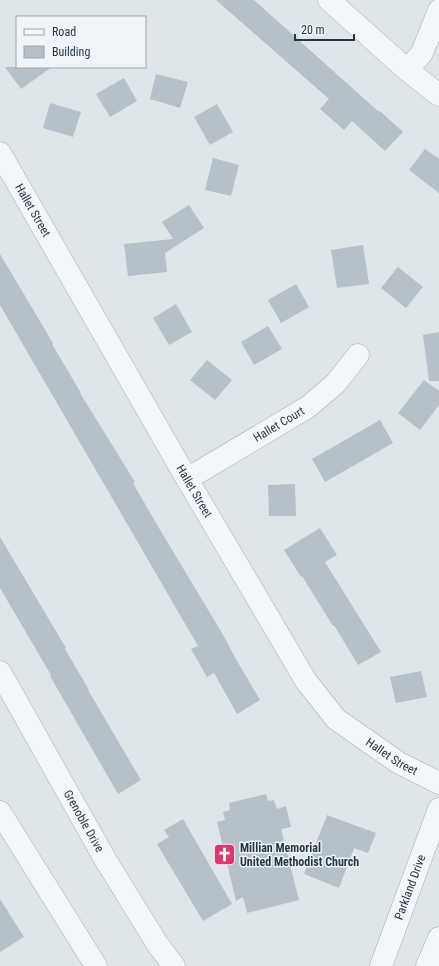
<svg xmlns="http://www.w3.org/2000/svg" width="439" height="966" viewBox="0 0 439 966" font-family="'Roboto Condensed',sans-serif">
<rect width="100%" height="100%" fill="#dfe6ea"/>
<!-- building -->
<g fill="#b6c0c9">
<path d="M 216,0 L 254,0 L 379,112 L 380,111 L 403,132 L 385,151 L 352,121 L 344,130 L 320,109 L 329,99 Z"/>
<path d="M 5,67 L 52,67 L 21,89 Z"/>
<path d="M 156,74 L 188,82 L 180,108 L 150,99 Z"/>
<path d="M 124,78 L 137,101 L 110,117 L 96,94 Z"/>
<path d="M 50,103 L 81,112 L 73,137 L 43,128 Z"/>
<path d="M 217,104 L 233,132 L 210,145 L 194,117 Z"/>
<path d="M 425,149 L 439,159 L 439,193 L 409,170 Z"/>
<path d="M 213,158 L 239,165 L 231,196 L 205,190 Z"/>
<path d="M 189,205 L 204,228 L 165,253 L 167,272 L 128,276 L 124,244 L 173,239 L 162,222 Z"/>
<path d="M 363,245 L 369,284 L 337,288 L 331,250 Z"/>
<path d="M 0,254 L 53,343 L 52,344 L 81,393 L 80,393 L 135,482 L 133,483 L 156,523 L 222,633 L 237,661 L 260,700 L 237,714 L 214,673 L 207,677 L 191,649 L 198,646 L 0,305 Z"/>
<path d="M 398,267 L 423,287 L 406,308 L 381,288 Z"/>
<path d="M 296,284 L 309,307 L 281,323 L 268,300 Z"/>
<path d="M 176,304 L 192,332 L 169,345 L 153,318 Z"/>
<path d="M 268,326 L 282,349 L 254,365 L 241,342 Z"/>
<path d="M 439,332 L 439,381 L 429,381 L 423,335 Z"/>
<path d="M 207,360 L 232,380 L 215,400 L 190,380 Z"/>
<path d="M 424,380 L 439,391 L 439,405 L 420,430 L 398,413 Z"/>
<path d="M 380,420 L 393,443 L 325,482 L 312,459 Z"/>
<path d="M 295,484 L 296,516 L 269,516 L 268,485 Z"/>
<path d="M 320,528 L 337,555 L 325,562 L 381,652 L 358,665 L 334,625 L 333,626 L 302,576 L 301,577 L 284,550 Z"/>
<path d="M 0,537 L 66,648 L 65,649 L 89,690 L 88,690 L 141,780 L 118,794 L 50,676 L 51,675 L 0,588 Z"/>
<path d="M 421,671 L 427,697 L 396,703 L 390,677 Z"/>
<path d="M 266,794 L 268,801 L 274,800 L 277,809 L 286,806 L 291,827 L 281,829 L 299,900 L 247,913 L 243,897 L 236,901 L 217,822 L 225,820 L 223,812 L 230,810 L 229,803 Z"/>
<path d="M 327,815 L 376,833 L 368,853 L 354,848 L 339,888 L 304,874 Z"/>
<path d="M 183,819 L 232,904 L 203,921 L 157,844 L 169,837 L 164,830 Z"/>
<path d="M 0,899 L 24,937 L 0,952 Z"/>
</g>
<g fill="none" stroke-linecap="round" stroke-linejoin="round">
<defs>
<g id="minor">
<path d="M 329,0 L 407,70 L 439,95"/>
<path d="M 407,70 L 422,53 L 439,10"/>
<path id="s1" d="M 0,153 L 187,479 L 306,681 L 336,719 L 399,763 L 439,783"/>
<path id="s2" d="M 187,479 L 308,407 L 336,383 L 358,355"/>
<path id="s3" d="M 0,672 L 105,859 L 158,945 L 174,966"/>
<path d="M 0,812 L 96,966"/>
<path id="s4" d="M 381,966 L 439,809"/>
<path d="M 427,966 L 439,938"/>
</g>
</defs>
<!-- minor casing -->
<use href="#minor" stroke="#a4aeb5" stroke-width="23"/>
<!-- minor -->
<use href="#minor" stroke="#f3f6f8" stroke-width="22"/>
</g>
<!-- icons -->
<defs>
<symbol id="church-square" viewBox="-11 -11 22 22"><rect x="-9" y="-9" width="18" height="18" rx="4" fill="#de3672" stroke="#eff4f8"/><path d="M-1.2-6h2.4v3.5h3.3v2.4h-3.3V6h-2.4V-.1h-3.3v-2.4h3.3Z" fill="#fff"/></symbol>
</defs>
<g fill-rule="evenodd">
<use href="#church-square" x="212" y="842" width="25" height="25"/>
</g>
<g text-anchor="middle" stroke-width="3" stroke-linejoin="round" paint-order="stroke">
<!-- street labels -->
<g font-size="12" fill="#263744" stroke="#eff4f8">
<text dy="4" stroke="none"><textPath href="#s1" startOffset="66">Hallet Street</textPath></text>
<text dy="4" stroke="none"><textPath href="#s2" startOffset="107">Hallet Court</textPath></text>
<text dy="4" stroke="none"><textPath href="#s1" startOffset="390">Hallet Street</textPath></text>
<text dy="4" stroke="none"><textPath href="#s1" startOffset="726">Hallet Street</textPath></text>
<text dy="4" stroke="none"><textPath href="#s3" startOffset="171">Grenoble Drive</textPath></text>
<text dy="4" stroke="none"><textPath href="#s4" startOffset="84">Parkland Drive</textPath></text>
</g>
<!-- poi labels -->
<g font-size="12" font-weight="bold" fill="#263744" stroke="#eff4f8" text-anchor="start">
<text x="240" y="852">Millian Memorial<tspan x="240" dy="14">United Methodist Church</tspan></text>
</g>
</g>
<!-- legend -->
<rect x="16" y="16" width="130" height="52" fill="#eff4f8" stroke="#9fa8b0"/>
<rect x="24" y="29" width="20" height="6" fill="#f3f6f8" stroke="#9fa8b0"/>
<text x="52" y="36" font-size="12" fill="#263744">Road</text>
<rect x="24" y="46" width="20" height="12" fill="#b6c0c9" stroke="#9fa8b0"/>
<text x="52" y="56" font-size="12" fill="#263744">Building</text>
<!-- scale -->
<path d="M295 34v6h59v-6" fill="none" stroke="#263744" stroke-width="2"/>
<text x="301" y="34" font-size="12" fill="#263744" stroke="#eff4f8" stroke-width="3" paint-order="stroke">20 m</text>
</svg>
